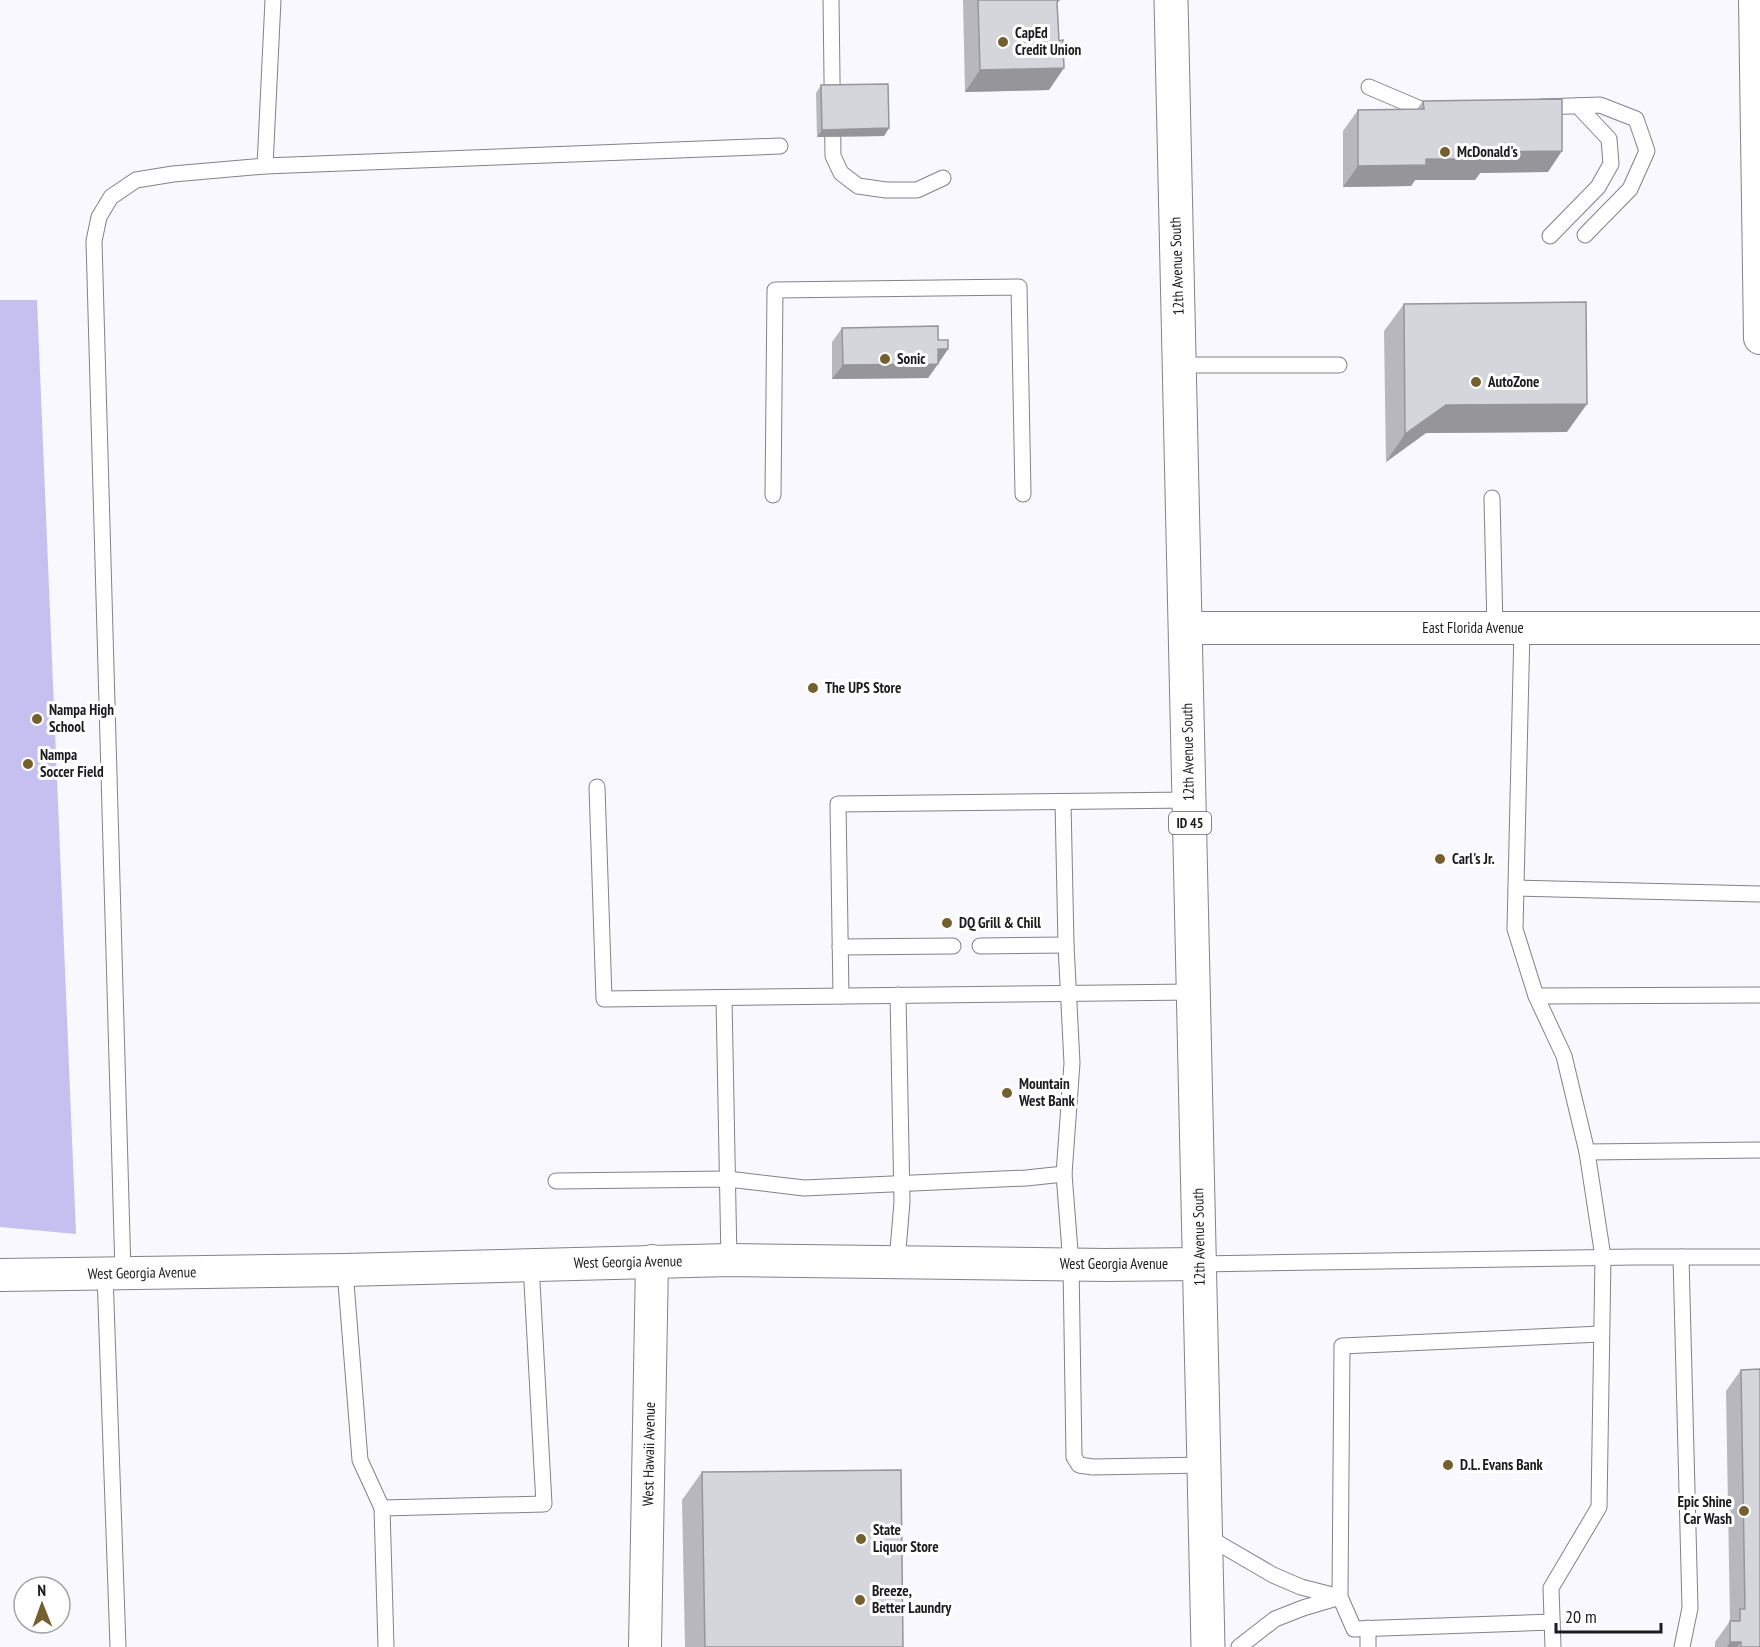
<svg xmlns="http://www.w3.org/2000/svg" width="1760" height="1647" viewBox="0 0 1760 1647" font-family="'PT Sans Narrow',sans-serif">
<rect width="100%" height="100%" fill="#f9f8fe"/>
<!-- green -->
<path fill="#c5c0f0" d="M 0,300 L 37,300 L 76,1234 L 0,1227 Z"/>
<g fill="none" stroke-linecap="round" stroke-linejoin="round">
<defs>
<g id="lane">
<path d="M 831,0 L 833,156 L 841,173 L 858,186 L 886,190 L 917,190 L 943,178"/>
<path d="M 1369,87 L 1423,110 L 1436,110"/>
<path d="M 1541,107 L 1600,105 L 1636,119 L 1647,151 L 1630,189 L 1585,235"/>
<path d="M 265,166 L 273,0"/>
<path d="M 1550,236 L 1598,187 L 1611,164 L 1609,139 L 1578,106"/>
<path d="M 1180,365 L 1339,365"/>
<path d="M 773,495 L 775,290 L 1019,287 L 1023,494"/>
<path d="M 1492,498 L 1495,628"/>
<path d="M 1522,628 L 1515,929 L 1536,996 L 1564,1056 L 1587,1152 L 1603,1257 L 1599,1507 L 1551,1588 L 1553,1647"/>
<path d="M 597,787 L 604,999 L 1193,992"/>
<path d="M 1063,802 L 1066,945 L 1072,1063 L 1064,1174 L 1071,1264 L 1074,1457 L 1079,1465 L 1093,1467 L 1204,1465"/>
<path d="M 1516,888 L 1760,894"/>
<path d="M 980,946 L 1066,945"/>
<path d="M 840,947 L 953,946"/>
<path d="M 841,996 L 838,804 L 1190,800"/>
<path d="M 1536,996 L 1760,995"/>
<path d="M 724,998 L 729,1260"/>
<path d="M 1587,1152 L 1760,1150"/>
<path d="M 556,1181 L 728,1179 L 804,1188 L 1026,1178 L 1064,1174"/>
<path d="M 1681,1257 L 1690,1608 L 1682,1647"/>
<path d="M 897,1262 L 902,1202 L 898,995"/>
<path d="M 1199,1264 L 1634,1257 L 1760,1257"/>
<path d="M 345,1270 L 360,1460 L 382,1508 L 386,1647"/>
<path d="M 123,1273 L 94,241 L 99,217 L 111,197 L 136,180 L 173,174 L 265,166 L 780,146"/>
<path d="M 105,1274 L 118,1647"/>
<path d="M 382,1508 L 544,1504 L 531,1264"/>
<path d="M 1206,1536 L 1273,1575 L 1301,1587 L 1340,1597 L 1303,1608 L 1275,1619 L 1239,1647"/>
<path d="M 1552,1622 L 1354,1629 L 1340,1597 L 1342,1346 L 1601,1334"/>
<path d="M 1368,1628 L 1368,1647"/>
</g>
<g id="street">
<path d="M 1755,0 L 1760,338"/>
<path d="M 1185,628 L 1760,628"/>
<path d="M 0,1275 L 345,1270 L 729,1260 L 1106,1265 L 1199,1264"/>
<path d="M 645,1647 L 652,1261"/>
</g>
<path id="primary" d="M 1171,0 L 1208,1647"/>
</defs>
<!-- lane casing -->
<use href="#lane" stroke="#828288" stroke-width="17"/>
<!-- street casing -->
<use href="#street" stroke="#828288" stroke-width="34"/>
<!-- primary casing -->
<use href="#primary" stroke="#828288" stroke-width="35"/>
<!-- lane -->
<use href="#lane" stroke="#fff" stroke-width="15"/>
<!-- street -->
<use href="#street" stroke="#fff" stroke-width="32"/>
<!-- primary -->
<use href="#primary" stroke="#fff" stroke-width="33"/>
</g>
<!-- wall -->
<g fill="#b7b7bd">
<path d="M 963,0 L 1059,0 L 1057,2 L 1049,90 L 965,92 Z"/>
<path d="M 821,85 L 889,128 L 884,136 L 817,137 L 816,93 Z"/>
<path d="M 1423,101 L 1548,172 L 1480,173 L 1475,180 L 1415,180 L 1411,186 L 1343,187 L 1343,131 L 1358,110 L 1417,109 Z"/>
<path d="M 1404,304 L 1567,432 L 1426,433 L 1386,462 L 1384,331 Z"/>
<path d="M 842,328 L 938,340 L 948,349 L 928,378 L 832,379 L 832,342 Z"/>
<path d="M 1741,1370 L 1760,1647 L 1715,1647 L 1715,1642 L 1730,1621 L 1726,1391 Z"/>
<path d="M 702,1472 L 903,1647 L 685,1647 L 682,1500 Z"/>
</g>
<!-- shaded-wall -->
<g fill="#95959a">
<path d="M 1064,68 L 1049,90 L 965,92 L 980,70 Z"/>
<path d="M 889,128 L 884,136 L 817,137 L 822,130 Z"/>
<path d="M 1562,151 L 1548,172 L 1480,173 L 1475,180 L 1415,180 L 1411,186 L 1343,187 L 1358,166 L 1490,152 Z"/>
<path d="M 938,349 L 948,349 L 938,364 Z"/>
<path d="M 938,364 L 928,378 L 832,379 L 843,365 Z"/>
<path d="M 1587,404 L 1567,432 L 1426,433 L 1386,462 L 1405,434 L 1446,405 Z"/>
<path d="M 1730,1642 L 1741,1642 L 1737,1647 L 1727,1647 Z"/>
</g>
<!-- building -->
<g fill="#d5d5dc" stroke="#95959a" stroke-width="1.5">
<path d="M 978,0 L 1059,0 L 1057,2 L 1059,41 L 1063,40 L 1064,68 L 980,70 Z"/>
<path d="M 888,84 L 889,128 L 822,130 L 821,85 Z"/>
<path d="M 1562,99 L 1562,151 L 1490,152 L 1490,159 L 1426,159 L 1426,165 L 1358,166 L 1358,110 L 1424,109 L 1423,101 Z"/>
<path d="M 1586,302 L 1587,404 L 1446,405 L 1405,434 L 1404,304 Z"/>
<path d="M 938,326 L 938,340 L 948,340 L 948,349 L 938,349 L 938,364 L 843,365 L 842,328 Z"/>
<path d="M 1760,1369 L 1760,1647 L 1741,1647 L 1741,1642 L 1730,1642 L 1730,1621 L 1740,1621 L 1740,1609 L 1745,1609 L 1741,1370 Z"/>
<path d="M 901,1470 L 903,1647 L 705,1647 L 702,1472 Z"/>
</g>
<!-- markers -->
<g fill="#74602f" stroke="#fff" stroke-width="2">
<circle cx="1003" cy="42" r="6"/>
<circle cx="1445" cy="152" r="6"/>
<circle cx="885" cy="359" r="6"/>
<circle cx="1476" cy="382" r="6"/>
<circle cx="813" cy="688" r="6"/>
<circle cx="37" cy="719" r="6"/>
<circle cx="28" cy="764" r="6"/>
<circle cx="1440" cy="859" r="6"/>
<circle cx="947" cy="923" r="6"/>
<circle cx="1007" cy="1093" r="6"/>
<circle cx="1448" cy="1465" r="6"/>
<circle cx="1744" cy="1511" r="6"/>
<circle cx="861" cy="1539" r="6"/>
<circle cx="860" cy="1600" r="6"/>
</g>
<g text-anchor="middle" stroke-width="6" stroke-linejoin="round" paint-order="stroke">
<!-- shield labels -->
<rect fill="#fff" stroke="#605f62" stroke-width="1.5" x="1169" y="812" width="42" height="22" rx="4.5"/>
<g font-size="14" font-weight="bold" fill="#1c1b1e">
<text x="1190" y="828">ID 45</text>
</g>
<!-- poi labels -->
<g font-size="15" font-weight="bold" fill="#1c1b1e" stroke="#fff" text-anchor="start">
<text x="1015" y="38">CapEd<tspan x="1015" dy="17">Credit Union</tspan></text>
<text x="1457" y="157">McDonald's</text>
<text x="897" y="364">Sonic</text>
<text x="1488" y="387">AutoZone</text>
<text x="825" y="693">The UPS Store</text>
<text x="49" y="715">Nampa High<tspan x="49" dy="17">School</tspan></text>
<text x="40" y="760">Nampa<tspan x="40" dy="17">Soccer Field</tspan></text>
<text x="1452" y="864">Carl's Jr.</text>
<text x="959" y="928">DQ Grill &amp; Chill</text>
<text x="1019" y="1089">Mountain<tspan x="1019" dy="17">West Bank</tspan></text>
<text x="1460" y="1470">D.L. Evans Bank</text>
<text x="1732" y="1507" text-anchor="end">Epic Shine<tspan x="1732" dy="17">Car Wash</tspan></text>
<text x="873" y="1535">State<tspan x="873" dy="17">Liquor Store</tspan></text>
<text x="872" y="1596">Breeze,<tspan x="872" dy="17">Better Laundry</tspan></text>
</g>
<!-- street labels -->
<g font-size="15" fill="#1c1b1e" stroke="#fff">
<text transform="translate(1177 266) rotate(-92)" y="5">12th Avenue South</text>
<text x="1473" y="633">East Florida Avenue</text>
<text transform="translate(1188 752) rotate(-91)" y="5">12th Avenue South</text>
<text transform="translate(1199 1237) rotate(-91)" y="5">12th Avenue South</text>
<text transform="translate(628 1262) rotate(-1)" y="5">West Georgia Avenue</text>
<text x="1114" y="1269">West Georgia Avenue</text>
<text transform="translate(142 1273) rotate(-1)" y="5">West Georgia Avenue</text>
<text transform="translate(649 1454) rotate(-89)" y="5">West Hawaii Avenue</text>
</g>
</g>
<!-- north arrow -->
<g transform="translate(42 1605) rotate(359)"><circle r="28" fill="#ffffff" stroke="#a4a4a5" stroke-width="1.5"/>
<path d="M0-4.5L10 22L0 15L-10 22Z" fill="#74602f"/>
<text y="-9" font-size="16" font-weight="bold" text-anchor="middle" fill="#1c1b1e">N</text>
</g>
<!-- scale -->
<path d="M1556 1623v9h105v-9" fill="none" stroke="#1c1b1e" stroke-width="3"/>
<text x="1565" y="1623" font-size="18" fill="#1c1b1e" stroke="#ffffff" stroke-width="4.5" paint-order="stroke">20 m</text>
</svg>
